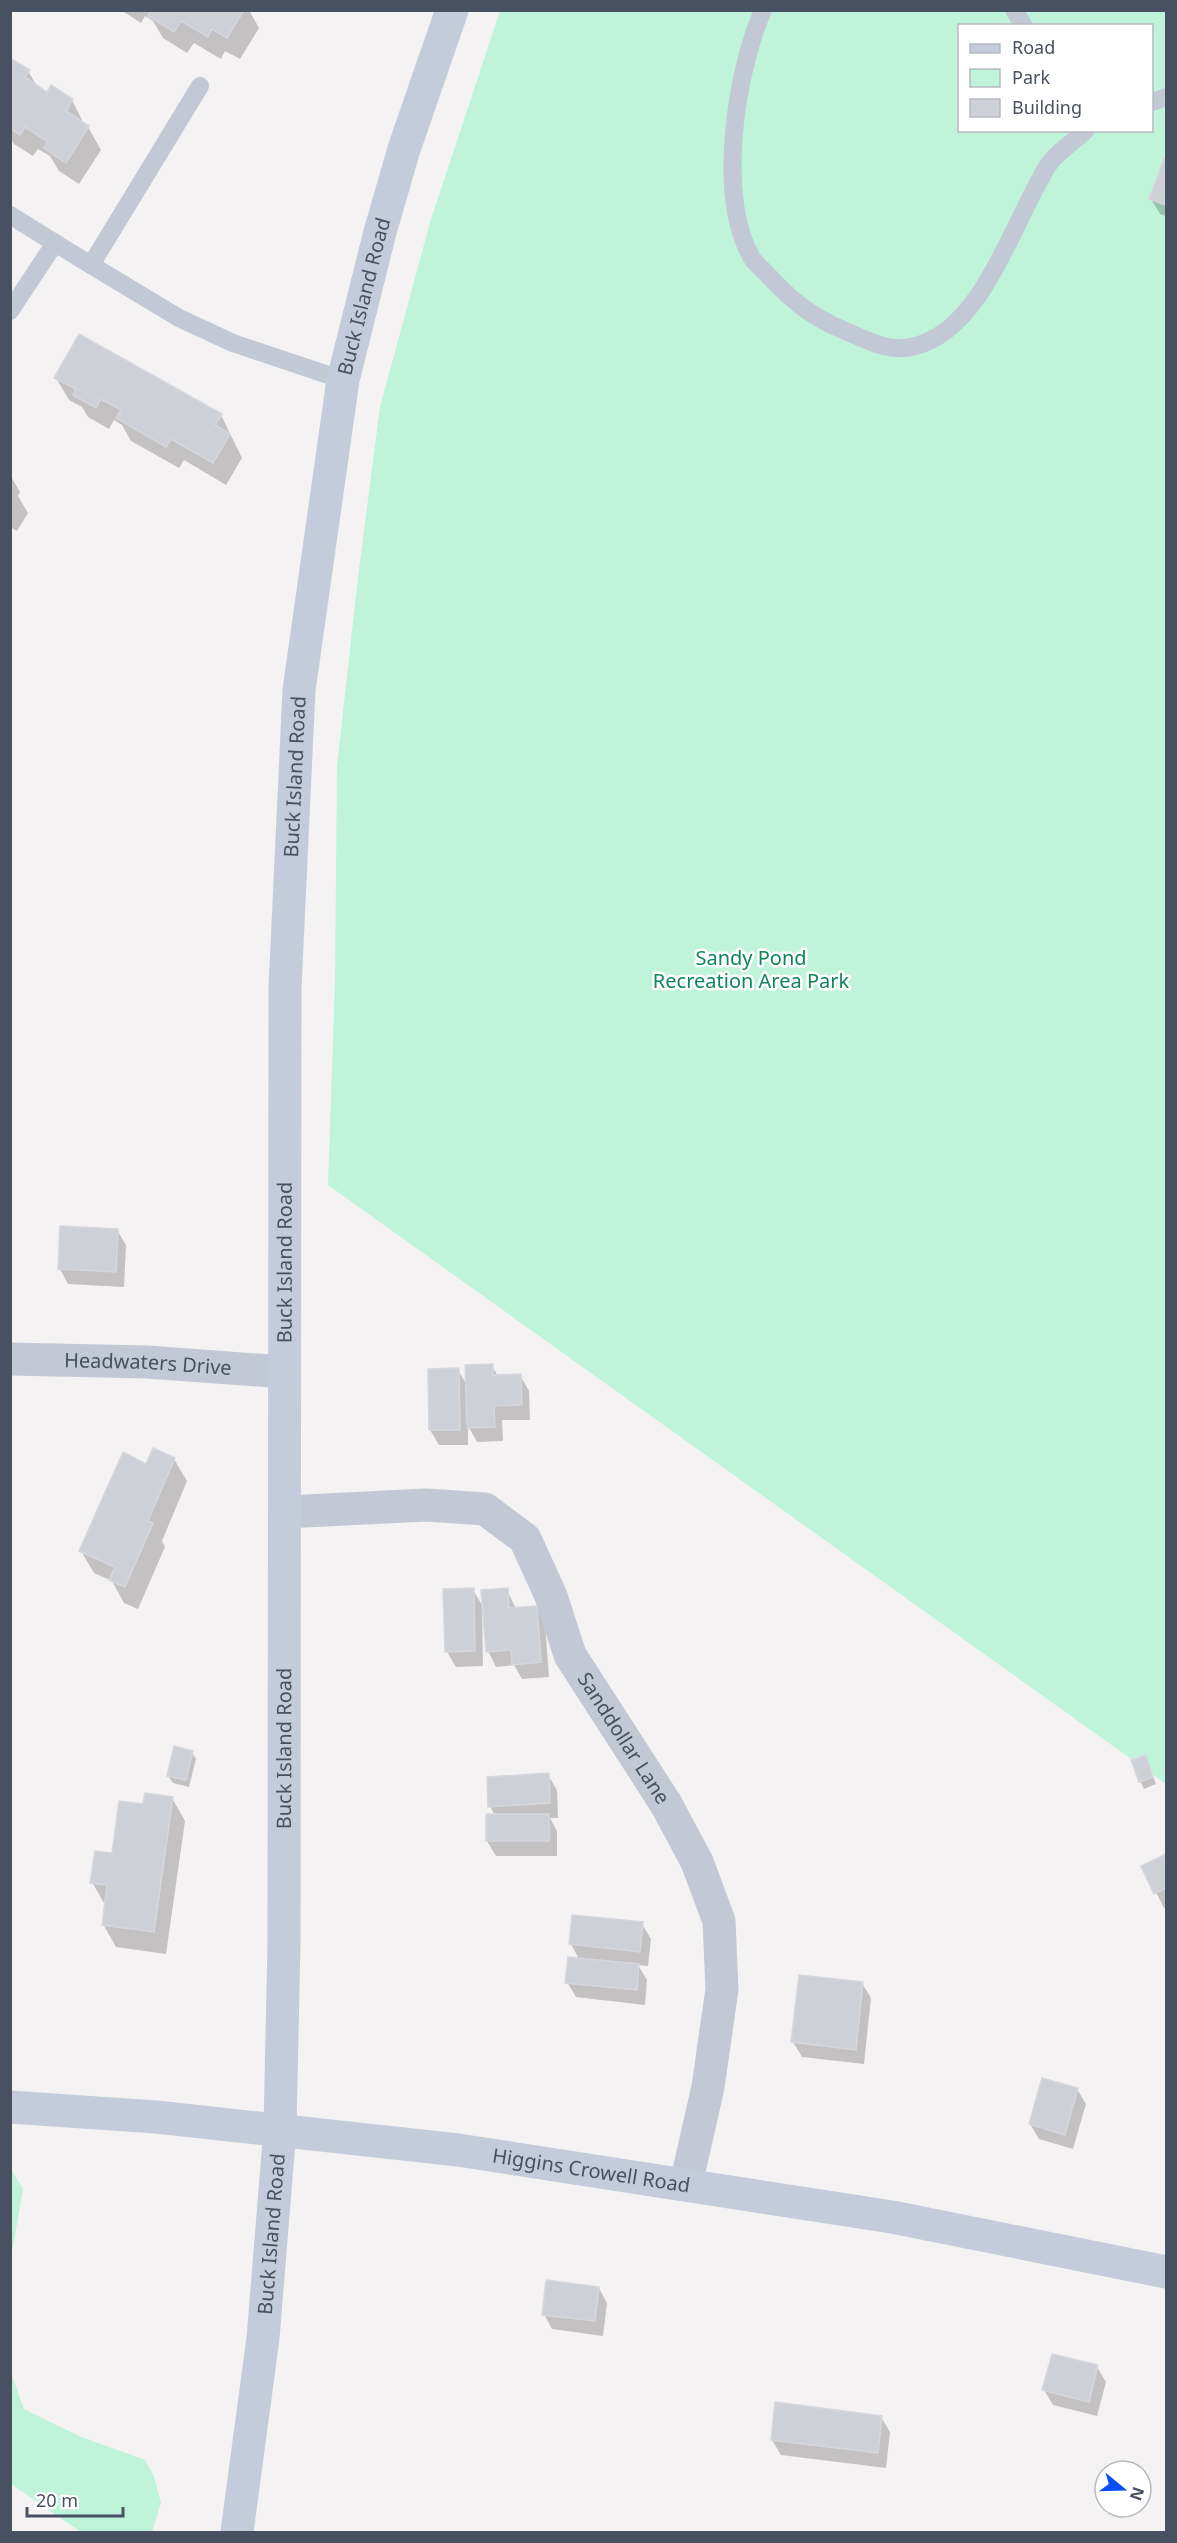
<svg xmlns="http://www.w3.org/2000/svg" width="1177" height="2543" viewBox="0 0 1177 2543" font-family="'Noto Sans',sans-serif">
<rect width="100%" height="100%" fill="#f4f2f2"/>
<!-- green -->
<g fill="#bff4db" fill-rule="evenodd">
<path d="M 500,11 L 1166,11 L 1166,1784 L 328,1185 L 335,982 L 337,766 L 358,577 L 380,407 L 431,219 ZM 960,26 L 1152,26 L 1152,130 L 960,130 Z"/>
<path d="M 11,2169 L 23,2189 L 11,2257 L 10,2169 Z"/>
<path d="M 10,2370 L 24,2409 L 79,2436 L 145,2460 L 154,2476 L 161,2503 L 152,2532 L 81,2532 L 11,2484 Z"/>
</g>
<!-- shadow -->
<g fill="#0003">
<path d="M 121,10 L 249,10 L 259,28 L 240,59 L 225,51 L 221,59 L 194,43 L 187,53 L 163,38 L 153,21 L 145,16 L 141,23 Z"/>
<path d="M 10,60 L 28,71 L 38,88 L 48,94 L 72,100 L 84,124 L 88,127 L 101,150 L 79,184 L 59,171 L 50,156 L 38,149 L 33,156 L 14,144 L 10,138 Z"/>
<path d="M 1165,160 L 1166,161 L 1166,216 L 1160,214 L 1151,199 Z"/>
<path d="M 56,378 L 221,415 L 242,458 L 226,485 L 184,460 L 179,468 L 131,441 L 122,425 L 114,420 L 109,429 L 88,417 L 82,407 L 69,400 Z"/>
<path d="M 10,475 L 20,492 L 18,496 L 28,513 L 17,531 L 10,527 Z"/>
<path d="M 117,1230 L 126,1245 L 124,1287 L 68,1284 L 60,1269 Z"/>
<path d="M 492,1366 L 498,1376 L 520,1375 L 529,1391 L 530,1420 L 502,1420 L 503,1441 L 477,1442 L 468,1426 L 468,1445 L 439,1445 L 430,1430 L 458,1370 L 467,1385 Z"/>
<path d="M 174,1459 L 187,1481 L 162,1541 L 165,1547 L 138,1609 L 124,1603 L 112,1581 L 94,1573 L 81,1551 L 147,1466 Z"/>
<path d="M 473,1590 L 482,1605 L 483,1666 L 456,1667 L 447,1652 Z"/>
<path d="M 507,1590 L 516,1609 L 536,1607 L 545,1623 L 549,1677 L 522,1679 L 514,1665 L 496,1667 L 488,1651 Z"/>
<path d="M 192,1752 L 196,1759 L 189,1787 L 173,1783 L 168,1776 Z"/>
<path d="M 1145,1756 L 1156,1784 L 1144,1789 L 1140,1781 Z"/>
<path d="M 548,1775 L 557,1790 L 558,1818 L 550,1818 L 557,1831 L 557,1856 L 496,1856 L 487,1841 L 488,1816 L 495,1816 L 490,1806 Z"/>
<path d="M 172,1798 L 185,1821 L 166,1954 L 116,1947 L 103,1924 L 105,1905 L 92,1882 L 113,1855 L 144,1806 Z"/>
<path d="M 1166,1855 L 1166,1907 L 1164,1908 L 1143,1867 Z"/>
<path d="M 642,1924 L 651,1939 L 648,1966 L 638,1965 L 647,1980 L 645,2005 L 576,1997 L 567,1982 L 579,1959 L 571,1944 Z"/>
<path d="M 862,1983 L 871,1998 L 864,2064 L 802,2057 L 793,2042 Z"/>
<path d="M 1077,2089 L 1086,2104 L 1073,2149 L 1039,2139 L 1030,2124 Z"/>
<path d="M 599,2288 L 607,2303 L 603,2336 L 552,2329 L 544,2314 Z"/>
<path d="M 1097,2367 L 1106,2382 L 1097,2416 L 1053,2405 L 1044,2390 Z"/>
<path d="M 881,2417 L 890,2432 L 886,2468 L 781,2455 L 772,2440 Z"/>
</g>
<!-- building -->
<g fill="#ced0d7" stroke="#d6d7de" stroke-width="1.5">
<path d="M 151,10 L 244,10 L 227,38 L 212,29 L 208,37 L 181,21 L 174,32 L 148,16 Z"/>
<path d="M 10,58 L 30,70 L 25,77 L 47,92 L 51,85 L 73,99 L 66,111 L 89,126 L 66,163 L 44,148 L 48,142 L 25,127 L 20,135 L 10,128 Z"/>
<path d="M 1164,158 L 1166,159 L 1166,205 L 1149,199 Z"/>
<path d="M 79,334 L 222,414 L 215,425 L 230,434 L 213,463 L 171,439 L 166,447 L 116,418 L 121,410 L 101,399 L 96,408 L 73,395 L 76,389 L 54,378 Z"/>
<path d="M 60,1226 L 118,1229 L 116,1272 L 58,1269 Z"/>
<path d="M 493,1364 L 493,1375 L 521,1374 L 522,1405 L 494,1406 L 495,1427 L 467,1428 L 465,1365 Z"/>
<path d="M 459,1368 L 460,1430 L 429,1430 L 428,1369 Z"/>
<path d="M 153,1448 L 175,1458 L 148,1521 L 153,1523 L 125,1587 L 109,1580 L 115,1567 L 79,1551 L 123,1452 L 146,1464 Z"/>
<path d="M 474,1588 L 475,1651 L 445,1652 L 443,1589 Z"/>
<path d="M 508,1588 L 509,1608 L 537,1606 L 541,1662 L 512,1665 L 511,1650 L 486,1652 L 481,1590 Z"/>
<path d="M 174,1746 L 193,1751 L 186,1780 L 167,1776 Z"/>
<path d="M 1146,1755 L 1153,1777 L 1139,1782 L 1131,1760 Z"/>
<path d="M 549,1773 L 550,1803 L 488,1807 L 487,1777 Z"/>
<path d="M 145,1793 L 173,1797 L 154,1932 L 102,1925 L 107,1885 L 90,1883 L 95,1851 L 112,1853 L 119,1801 L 143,1804 Z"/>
<rect x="486" y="1814" width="63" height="27"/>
<path d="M 1166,1854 L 1166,1888 L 1154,1894 L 1141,1866 Z"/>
<path d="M 572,1915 L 643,1922 L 640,1952 L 569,1944 Z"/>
<path d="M 568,1957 L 639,1964 L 637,1990 L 565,1983 Z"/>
<path d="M 799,1975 L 863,1982 L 856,2050 L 791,2042 Z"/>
<path d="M 1042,2078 L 1078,2088 L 1065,2135 L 1029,2124 Z"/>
<path d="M 546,2280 L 599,2287 L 595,2321 L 542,2315 Z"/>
<path d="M 1052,2354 L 1098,2365 L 1089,2402 L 1042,2390 Z"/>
<path d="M 775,2402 L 882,2416 L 878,2453 L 771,2440 Z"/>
</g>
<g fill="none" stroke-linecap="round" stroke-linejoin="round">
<!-- lane -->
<g stroke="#c2c9d4" stroke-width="18">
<path d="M 763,10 C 736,72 716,197 752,258 C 756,264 762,269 767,274 C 791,300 810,316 843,330 C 876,344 898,358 933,339 C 988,310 1015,219 1047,167 C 1055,153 1074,142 1086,130"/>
<path d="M 1014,10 L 1024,26"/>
<path d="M 1152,102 L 1166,97"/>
<path d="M 10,215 L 55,243 L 10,311"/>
<path d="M 55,243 L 91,265 L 200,86"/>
<path d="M 91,265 L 179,318 L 233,343 L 343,380"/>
</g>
<!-- street -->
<g stroke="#c2c9d4" stroke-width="33">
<path id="s1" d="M 10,1359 L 147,1362 L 284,1372"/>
<path id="s2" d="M 285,1512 L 426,1505 L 485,1509 L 525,1539 L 551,1596 L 570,1655 L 666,1804 L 697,1862 L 719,1921 L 722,1989 L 708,2087 L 686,2184"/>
</g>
<!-- secondary -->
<g stroke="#c4ccdc" stroke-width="33">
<path id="s3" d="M 10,2107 L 156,2117 L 458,2150 L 892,2217 L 1166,2272"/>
<path id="s4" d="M 237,2532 L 263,2338 L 280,2129 L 284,1943 L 285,988 L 299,690 L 343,380 L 380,232 L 404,149 L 452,10"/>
</g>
</g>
<g text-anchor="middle" stroke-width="5" stroke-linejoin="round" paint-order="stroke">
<!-- street labels -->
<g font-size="20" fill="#485161" stroke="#fff">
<text dy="7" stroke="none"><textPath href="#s4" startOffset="2244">Buck Island Road</textPath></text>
<text dy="7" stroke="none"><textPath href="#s4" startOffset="1758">Buck Island Road</textPath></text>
<text dy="7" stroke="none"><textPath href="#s4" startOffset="1272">Buck Island Road</textPath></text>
<text dy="7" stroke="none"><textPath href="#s1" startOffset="138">Headwaters Drive</textPath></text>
<text dy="7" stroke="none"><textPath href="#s2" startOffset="474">Sanddollar Lane</textPath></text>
<text dy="7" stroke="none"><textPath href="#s4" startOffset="786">Buck Island Road</textPath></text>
<text dy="7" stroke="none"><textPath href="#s3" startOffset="585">Higgins Crowell Road</textPath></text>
<text dy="7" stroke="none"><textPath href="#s4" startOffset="300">Buck Island Road</textPath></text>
</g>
<!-- park labels -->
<g font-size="20" fill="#10855c" stroke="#fff">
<text x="751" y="965">Sandy Pond<tspan x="751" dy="23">Recreation Area Park</tspan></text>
</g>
</g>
<!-- border -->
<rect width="1177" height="2543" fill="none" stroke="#485161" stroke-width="24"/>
<!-- legend -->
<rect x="958" y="24" width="195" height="108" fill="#ffffff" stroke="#b6b9c0" stroke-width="1.5"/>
<rect x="970" y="44" width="30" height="9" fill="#c4ccdc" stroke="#b6b9c0" stroke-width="1.5"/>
<text x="1012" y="54" font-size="18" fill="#485161">Road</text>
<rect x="970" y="69" width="30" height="18" fill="#bff4db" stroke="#b6b9c0" stroke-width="1.5"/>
<text x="1012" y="84" font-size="18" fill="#485161">Park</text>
<rect x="970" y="99" width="30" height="18" fill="#ced0d7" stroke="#b6b9c0" stroke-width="1.5"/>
<text x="1012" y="114" font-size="18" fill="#485161">Building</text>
<!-- north arrow -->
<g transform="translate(1123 2489) rotate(109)"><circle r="28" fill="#ffffff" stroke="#b6b9c0" stroke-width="1.5"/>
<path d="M0-4.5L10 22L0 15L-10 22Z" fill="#0c4ef5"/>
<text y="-9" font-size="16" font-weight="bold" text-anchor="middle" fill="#485161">N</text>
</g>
<!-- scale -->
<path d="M27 2507v9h96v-9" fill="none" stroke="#485161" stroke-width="3"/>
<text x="36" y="2507" font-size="18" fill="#485161" stroke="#ffffff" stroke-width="4.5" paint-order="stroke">20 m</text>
</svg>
